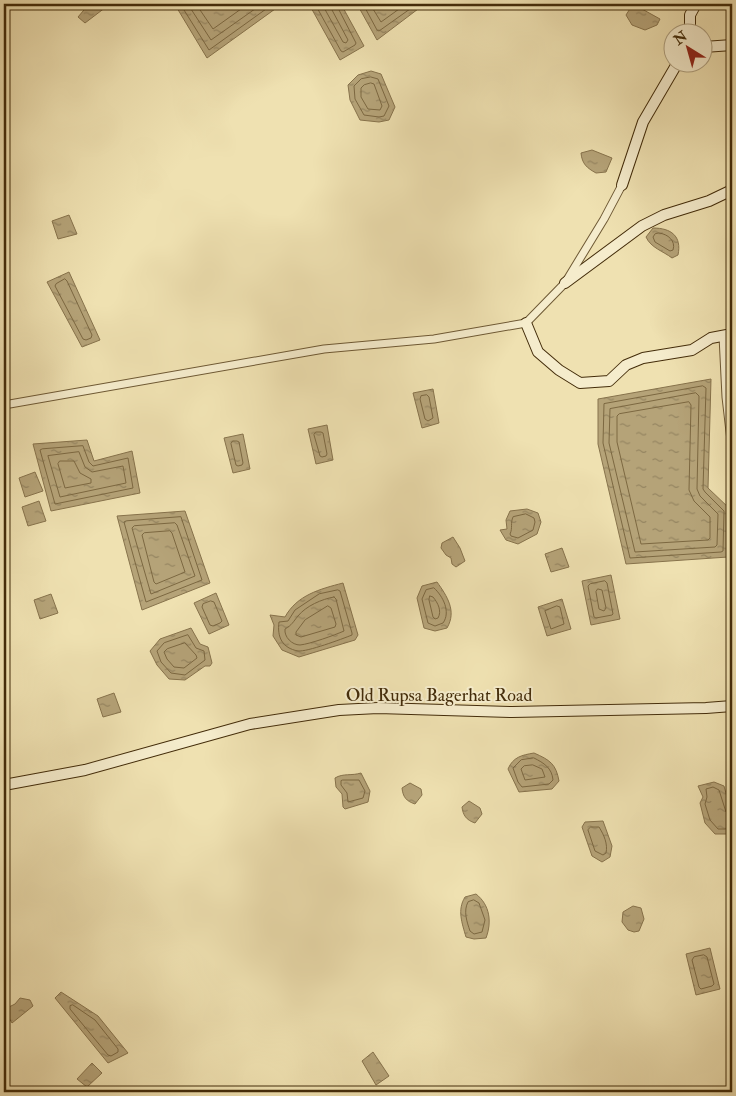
<svg xmlns="http://www.w3.org/2000/svg" width="736" height="1096" viewBox="0 0 736 1096" font-family="'IM FELL Double Pica',serif">
<defs>
<pattern id="water-ripples" width="26" height="14" patternUnits="userSpaceOnUse" patternTransform="scale(1.25)"><rect width="26" height="14" fill="#b5a378"/><path d="M2 4q2-2 4 0t4 0M15 11q2-2 4 0t4 0" fill="none" stroke="#958561"/></pattern>
</defs>
<rect width="100%" height="100%" fill="#efe1b1"/>
<filter id="stains"><feTurbulence type="fractalNoise" baseFrequency=".004" numOctaves="4"/><feColorMatrix values="0 0 0 0 .2 0 0 0 0 .09 0 0 0 0 .02 0 0 0 .5 -.17"/></filter>
<radialGradient id="worn" r=".72"><stop offset=".6" stop-color="#630" stop-opacity="0"/><stop offset="1" stop-color="#630" stop-opacity=".3"/></radialGradient>
<!-- water -->
<g fill="url(#water-ripples)" stroke="#87734c">
<path d="M 89,4 L 110,4 L 85,23 L 78,17 Z"/>
<path d="M 182,4 L 282,4 L 207,58 L 177,8 Z"/>
<path d="M 309,4 L 341,4 L 364,46 L 340,60 Z"/>
<path d="M 357,4 L 421,4 L 422,6 L 377,40 Z"/>
<path d="M 633,4 L 660,19 L 657,25 L 645,30 L 632,25 L 626,15 Z"/>
<path d="M 371,71 L 381,74 L 395,107 L 389,120 L 379,122 L 360,120 L 350,100 L 348,85 L 358,75 Z"/>
<path d="M 592,150 L 612,158 L 606,172 L 596,173 C 587,168 582,164 581,153 Z"/>
<path d="M 69,215 L 77,234 L 58,239 L 52,221 Z"/>
<path d="M 653,228 C 671,228 682,236 678,255 L 672,258 C 663,251 651,248 646,237 Z"/>
<path d="M 69,272 L 100,340 L 82,347 L 47,282 Z"/>
<path d="M 711,379 L 708,488 L 730,509 L 728,557 L 626,564 L 598,444 L 598,399 Z"/>
<path d="M 433,389 L 439,423 L 422,428 L 413,393 Z"/>
<path d="M 327,425 L 333,460 L 316,464 L 308,429 Z"/>
<path d="M 243,434 L 250,469 L 233,473 L 224,438 Z"/>
<path d="M 87,440 L 94,461 L 132,451 L 140,493 L 51,511 L 33,444 Z"/>
<path d="M 35,472 L 43,491 L 25,497 L 19,478 Z"/>
<path d="M 39,501 L 46,521 L 28,526 L 22,507 Z"/>
<path d="M 527,509 L 538,513 L 541,522 L 537,534 L 518,544 L 506,540 L 500,530 L 507,529 L 506,520 L 510,511 Z"/>
<path d="M 185,511 L 210,583 L 142,610 L 117,516 Z"/>
<path d="M 453,537 L 460,548 L 465,561 L 456,567 L 452,564 L 451,558 L 446,555 L 441,548 L 442,543 Z"/>
<path d="M 562,548 L 569,567 L 551,572 L 545,554 Z"/>
<path d="M 611,575 L 620,619 L 591,625 L 582,581 Z"/>
<path d="M 437,582 C 447,596 457,611 447,628 L 435,631 L 424,628 L 417,598 L 422,586 Z"/>
<path d="M 343,583 L 358,635 L 355,640 L 299,657 L 282,650 L 273,636 L 274,625 L 270,615 L 285,617 C 297,595 320,589 343,583 Z"/>
<path d="M 216,593 L 229,625 L 209,634 L 194,603 Z"/>
<path d="M 51,594 L 58,613 L 40,619 L 34,600 Z"/>
<path d="M 562,599 L 571,629 L 547,636 L 538,607 Z"/>
<path d="M 191,628 L 200,644 L 208,647 L 212,663 L 210,666 L 205,666 L 185,680 L 169,679 L 157,665 L 150,651 L 160,639 Z"/>
<path d="M 114,693 L 121,712 L 103,717 L 97,699 Z"/>
<path d="M 534,753 C 550,760 556,764 559,781 L 552,789 L 519,792 L 508,769 C 513,757 522,755 534,753 Z"/>
<path d="M 361,773 L 370,791 L 368,802 L 345,809 L 343,807 L 342,794 L 336,787 L 335,778 C 343,773 352,776 361,773 Z"/>
<path d="M 714,782 L 724,786 C 728,802 736,819 729,834 L 715,834 L 705,823 L 700,803 L 703,797 L 698,786 Z"/>
<path d="M 410,783 L 421,789 L 422,795 L 415,804 C 406,801 403,797 402,788 Z"/>
<path d="M 469,801 L 480,808 L 482,814 L 475,823 C 466,820 463,815 462,807 Z"/>
<path d="M 603,821 L 612,846 L 610,857 L 602,862 L 592,856 L 582,827 L 585,822 Z"/>
<path d="M 476,894 C 490,905 492,922 486,938 L 474,939 L 466,937 C 462,923 457,910 465,897 Z"/>
<path d="M 633,906 L 641,908 L 644,919 L 639,931 L 634,932 L 628,930 L 622,922 L 623,912 Z"/>
<path d="M 710,948 L 720,989 L 696,995 L 686,954 Z"/>
<path d="M 61,992 L 98,1016 L 128,1053 L 108,1063 L 55,998 Z"/>
<path d="M 20,998 L 30,1000 L 33,1006 L 12,1023 L 6,1013 L 9,1007 L 15,1004 Z"/>
<path d="M 373,1052 L 389,1076 L 376,1085 L 362,1061 Z"/>
<path d="M 92,1063 L 102,1073 L 87,1087 L 77,1079 Z"/>
</g>
<g fill="none" stroke-linecap="round" stroke-linejoin="round">
<!-- shore -->
<g stroke="#7c6841" stroke-width="1">
<path d="M 184,4 L 184,10 L 209,50 L 273,4"/>
<path d="M 190,4 L 191,9 L 211,40 L 262,4"/>
<path d="M 198,4 L 198,7 L 213,29 L 248,4"/>
<path d="M 315,4 L 341,51 L 343,52 L 355,45 L 356,43 L 338,8 L 337,4"/>
<path d="M 322,4 L 343,42 L 346,43 L 348,40 L 332,10 L 331,4"/>
<path d="M 363,4 L 377,30 L 379,31 L 417,4"/>
<path d="M 370,4 L 381,22 L 406,4"/>
<path d="M 371,77 L 378,79 L 389,106 L 384,116 L 379,117 L 364,115 L 355,99 L 354,86 L 361,79 Z"/>
<path d="M 371,83 L 374,84 L 382,106 L 380,110 L 368,109 L 361,97 L 361,88 L 364,85 Z"/>
<path d="M 659,233 C 668,234 676,241 673,250 L 670,251 L 655,242 L 653,237 L 655,234 Z"/>
<path d="M 65,279 L 67,281 L 92,335 L 91,338 L 86,340 L 83,339 L 55,286 L 56,284 Z"/>
<path d="M 703,386 L 706,388 L 703,489 L 705,492 L 724,511 L 723,551 L 721,552 L 630,558 L 603,443 L 604,404 Z"/>
<path d="M 696,393 L 699,396 L 697,489 L 700,496 L 718,514 L 717,545 L 715,547 L 635,552 L 609,443 L 610,409 Z"/>
<path d="M 427,395 L 429,397 L 433,418 L 428,421 L 425,419 L 420,399 L 421,396 Z"/>
<path d="M 689,402 L 691,405 L 689,490 L 694,501 L 710,517 L 710,538 L 708,540 L 641,544 L 617,442 L 617,416 L 619,414 Z"/>
<path d="M 316,432 L 321,432 L 323,433 L 327,454 L 326,456 L 322,457 L 320,456 L 314,435 Z"/>
<path d="M 233,441 L 237,441 L 239,442 L 243,463 L 242,465 L 238,466 L 236,465 L 231,444 Z"/>
<path d="M 83,446 L 89,462 L 93,466 L 128,458 L 133,488 L 55,504 L 40,450 L 42,449 Z"/>
<path d="M 79,452 L 85,467 L 92,472 L 123,466 L 126,483 L 60,497 L 48,456 Z"/>
<path d="M 60,461 L 74,461 L 80,473 L 91,479 L 91,483 L 65,488 L 58,464 Z"/>
<path d="M 526,514 L 534,518 L 535,522 L 533,530 L 518,538 L 511,536 L 510,534 C 513,528 510,523 513,517 Z"/>
<path d="M 181,517 L 202,580 L 146,602 L 124,522 L 126,521 Z"/>
<path d="M 175,523 L 177,525 L 195,576 L 151,594 L 132,528 L 134,526 Z"/>
<path d="M 170,531 L 172,533 L 185,572 L 156,584 L 154,582 L 142,535 L 144,533 Z"/>
<path d="M 605,581 L 607,583 L 613,614 L 612,615 L 596,618 L 594,617 L 588,586 L 590,584 Z"/>
<path d="M 434,588 C 443,596 451,612 443,623 L 435,626 L 428,623 L 422,599 L 426,590 Z"/>
<path d="M 598,589 L 602,590 L 606,608 L 604,611 L 599,609 L 596,592 Z"/>
<path d="M 338,590 L 340,591 L 352,633 L 352,635 C 342,639 307,652 298,651 C 282,648 277,637 279,622 L 288,621 L 295,610 L 319,594 Z"/>
<path d="M 430,596 L 433,597 C 438,603 442,611 438,618 L 435,619 L 433,617 L 429,600 Z"/>
<path d="M 334,597 L 336,599 L 344,631 C 335,635 310,644 300,645 C 292,645 284,637 285,629 C 292,625 293,622 298,616 C 306,606 322,599 334,597 Z"/>
<path d="M 211,601 L 214,602 L 222,621 L 220,623 L 213,626 L 210,625 L 202,607 L 203,604 Z"/>
<path d="M 328,606 L 331,608 L 336,624 L 335,627 L 301,637 L 296,635 L 296,632 L 305,620 Z"/>
<path d="M 557,606 L 560,607 L 564,624 L 551,629 L 545,611 Z"/>
<path d="M 188,635 L 196,648 L 204,651 L 205,660 L 185,675 L 171,673 L 161,662 L 157,651 L 164,643 Z"/>
<path d="M 185,643 L 196,655 L 197,658 L 184,668 L 174,667 L 167,659 L 164,652 L 167,649 Z"/>
<path d="M 534,758 C 544,763 552,768 553,780 L 549,784 L 522,787 L 518,782 L 513,768 L 521,760 Z"/>
<path d="M 533,765 L 542,769 L 545,777 L 525,780 L 521,769 L 524,766 Z"/>
<path d="M 343,780 L 359,780 L 365,791 L 363,798 L 348,802 L 347,793 L 341,785 L 341,781 Z"/>
<path d="M 732,815 L 726,812 L 719,790 L 713,787 L 706,789 L 707,797 L 705,804 L 710,820 L 718,829 L 725,829 L 732,826"/>
<path d="M 591,827 L 599,827 C 604,835 608,844 606,853 L 603,855 L 595,851 L 588,830 Z"/>
<path d="M 474,900 L 479,903 L 485,920 L 482,932 L 474,934 L 470,931 C 467,922 463,911 468,902 Z"/>
<path d="M 704,955 L 707,957 L 714,984 L 712,986 L 701,989 L 699,987 L 692,960 L 694,957 Z"/>
<path d="M 73,1005 L 95,1020 L 118,1049 L 118,1052 L 111,1056 L 108,1055 L 70,1009 L 70,1006 Z"/>
</g>
<defs>
<g id="street">
<path d="M 723,336 L 726,397 L 732,449"/>
<path d="M 4,405 L 324,349 L 434,339 L 526,323 L 565,283 L 604,219 L 622,185"/>
<path d="M 732,586 L 732,597"/>
</g>
<g id="secondary">
<path d="M 690,32 L 690,15 L 696,4"/>
<path d="M 704,47 L 732,45"/>
<path d="M 622,185 L 643,122 L 678,62"/>
<path d="M 565,283 L 642,226 L 664,215 L 709,201 L 732,190"/>
<path d="M 526,323 L 538,352 L 559,370 L 580,383 L 609,381 L 626,365 L 643,358 L 692,350 L 711,338 L 732,334"/>
<path d="M 4,785 L 85,770 L 250,724 L 339,710 L 378,708 L 512,712 L 706,708 L 732,706"/>
</g>
</defs>
<!-- street casing -->
<use href="#street" stroke="#6e5934" stroke-width="9"/>
<!-- secondary casing -->
<use href="#secondary" stroke="#432c0a" stroke-width="12"/>
<!-- street -->
<use href="#street" stroke="#f5eccc" stroke-width="7"/>
<!-- secondary -->
<use href="#secondary" stroke="#f5eccc" stroke-width="10"/>
</g>
<g text-anchor="middle" stroke-width="4" stroke-linejoin="round" paint-order="stroke">
<!-- street labels -->
<g font-size="18" fill="#432c0a" stroke="#f5eccc">
<text x="439" y="701">Old Rupsa Bagerhat Road</text>
</g>
</g>
<!-- margin -->
<rect width="736" height="1096" fill="none" stroke="#efe1b1" stroke-width="20"/>
<rect x="5" y="5" width="726" height="1086" fill="none" stroke="#432c0a" stroke-width="2.5"/>
<rect x="10" y="10" width="716" height="1076" fill="none" stroke="#432c0a"/>
<!-- north arrow -->
<g transform="translate(688 48) rotate(323)"><circle r="24" fill="#f5eccc" stroke="#ae9f7e"/>
<path d="M0-4L9 19L0 12L-9 19Z" fill="#8f2418"/>
<text y="-8" font-size="14" font-weight="bold" text-anchor="middle" fill="#432c0a">N</text>
</g>
<rect width="100%" height="100%" filter="url(#stains)"/>
<rect width="100%" height="100%" fill="url(#worn)"/>
</svg>
